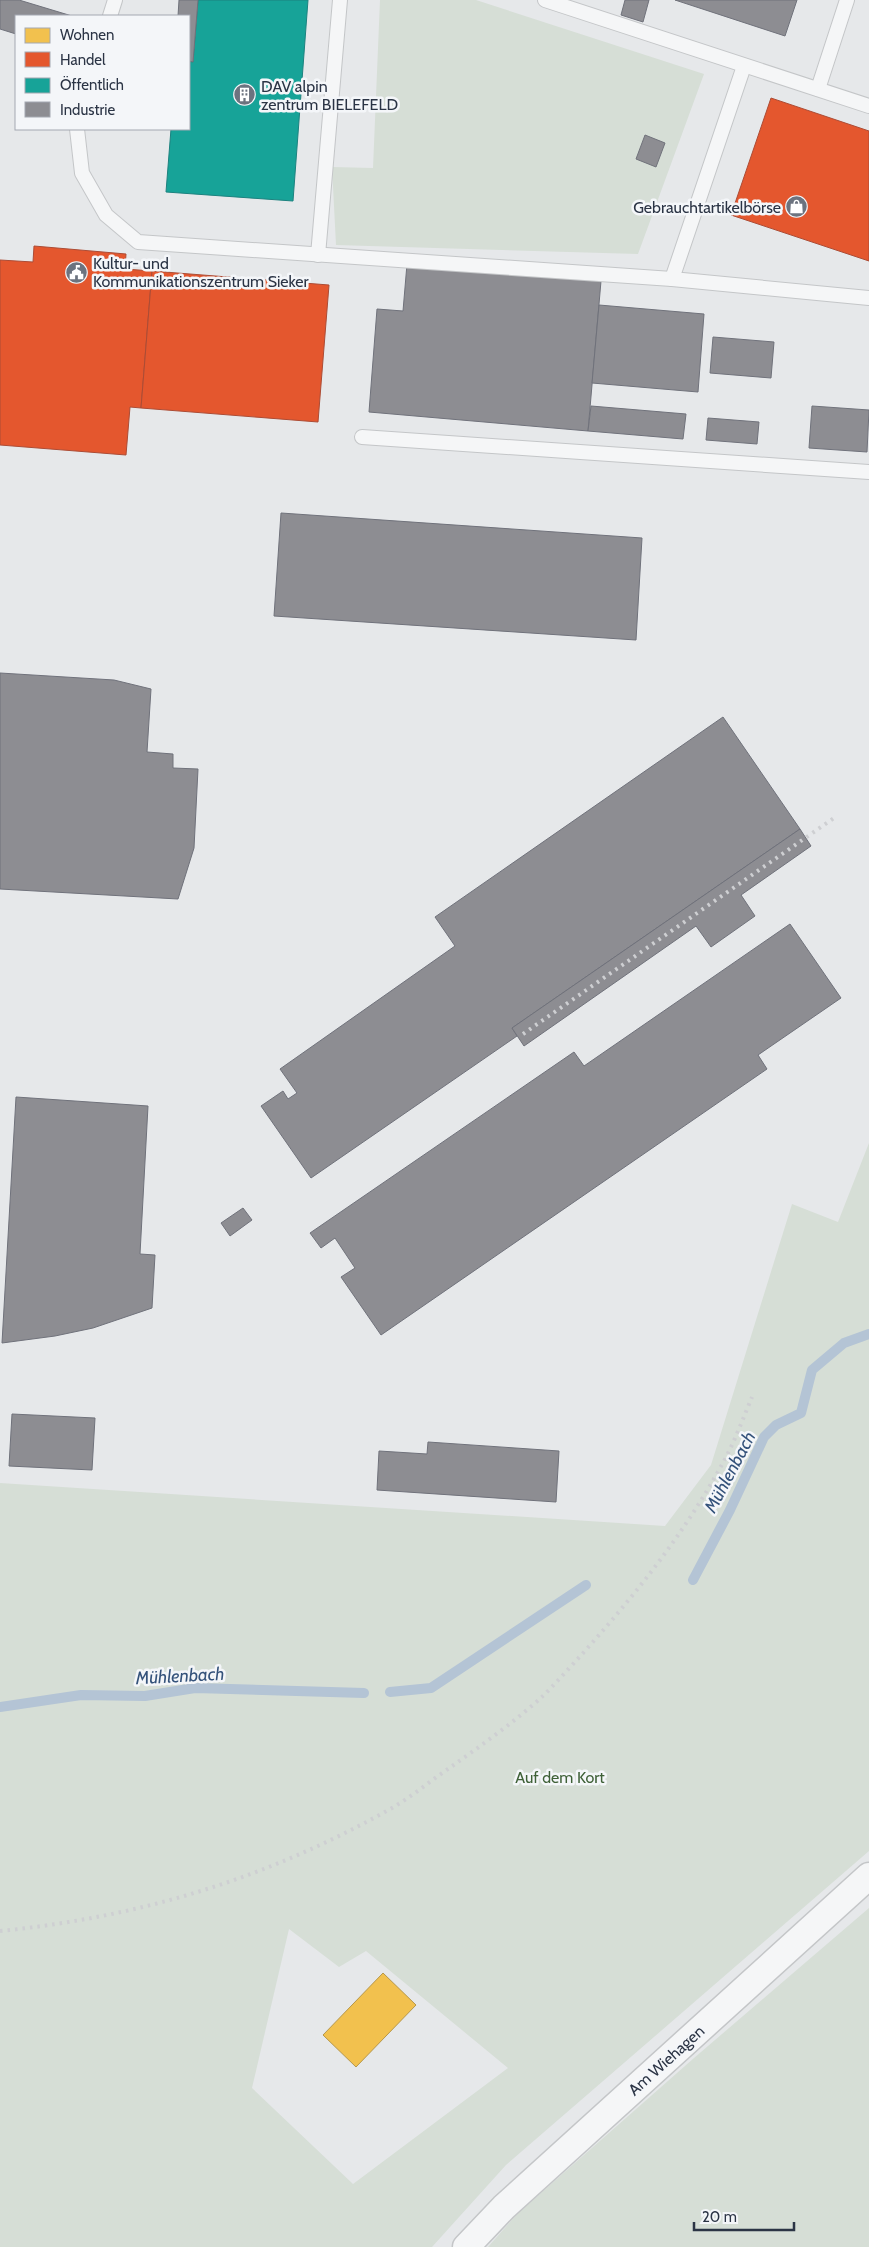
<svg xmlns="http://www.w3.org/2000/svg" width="869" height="2247" viewBox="0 0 869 2247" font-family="Cabin,sans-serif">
<rect width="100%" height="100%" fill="#e6e8ea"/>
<!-- green -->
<g fill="#d6ded6" fill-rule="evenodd">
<path d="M 380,0 L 476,0 L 704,74 L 638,254 L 336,245 L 332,167 L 373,168 Z"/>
<path d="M 869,1143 L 869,1851 L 506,2165 L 432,2247 L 0,2247 L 0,1483 L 665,1526 L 711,1465 L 792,1204 L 838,1222 ZM 289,1929 L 339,1967 L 366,1951 L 508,2068 L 353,2184 L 252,2088 Z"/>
<path d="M 869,1908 L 869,2247 L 488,2247 L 517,2214 L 694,2058 Z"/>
</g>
<!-- homes -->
<path fill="#f2c14e" stroke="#b6974b" d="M 383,1973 L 416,2005 L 356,2067 L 323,2035 Z"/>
<!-- shops -->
<g fill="#e4572e" stroke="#ac4c35">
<path d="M 771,98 L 869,131 L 869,261 L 731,215 Z"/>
<path d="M 34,246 L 126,254 L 125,269 L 152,271 L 141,408 L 130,407 L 126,455 L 0,445 L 0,260 L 33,262 Z"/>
<path d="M 152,271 L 329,285 L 318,422 L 141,408 Z"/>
</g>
<!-- public -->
<path fill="#17a398" stroke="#1d827f" d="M 198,0 L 308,0 L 293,201 L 166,192 L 171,129 L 189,129 L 189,61 L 193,62 Z"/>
<!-- industry -->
<g fill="#8d8d92" stroke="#70727b">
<path d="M 0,0 L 19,0 L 72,16 L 16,16 L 16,34 L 0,29 Z"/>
<path d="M 179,0 L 198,0 L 193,62 L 189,61 L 189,16 L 178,16 Z"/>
<path d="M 625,0 L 649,0 L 643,22 L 621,15 Z"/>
<path d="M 675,0 L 797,0 L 785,36 Z"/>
<path d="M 645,135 L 665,143 L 656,167 L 636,159 Z"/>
<path d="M 407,264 L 601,281 L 588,431 L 369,412 L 377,309 L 403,311 Z"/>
<path d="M 599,305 L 704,314 L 698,392 L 592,383 Z"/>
<path d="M 713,337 L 774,342 L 771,378 L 710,373 Z"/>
<path d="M 591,406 L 686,414 L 683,439 L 588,431 Z"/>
<path d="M 812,406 L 869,410 L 867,452 L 809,448 Z"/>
<path d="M 708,418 L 759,422 L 757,444 L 706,440 Z"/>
<path d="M 281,513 L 642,538 L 636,640 L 274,616 Z"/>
<path d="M 0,673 L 114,680 L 151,689 L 147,752 L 173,754 L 173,768 L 198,769 L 194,848 L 178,899 L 0,889 Z"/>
<path d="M 723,717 L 800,829 L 512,1028 L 517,1036 L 311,1178 L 261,1106 L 283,1091 L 288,1099 L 297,1093 L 280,1069 L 455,946 L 435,917 Z"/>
<path d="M 800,829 L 811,846 L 741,895 L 755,916 L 711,947 L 696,926 L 524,1046 L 512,1028 Z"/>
<path d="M 790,924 L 841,998 L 758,1055 L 767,1069 L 381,1335 L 341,1277 L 355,1268 L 335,1238 L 321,1248 L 310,1233 L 574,1052 L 584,1066 Z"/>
<path d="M 16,1097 L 148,1106 L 140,1254 L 155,1255 L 152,1308 L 93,1328 L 55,1336 L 2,1343 Z"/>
<path d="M 243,1208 L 252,1220 L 230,1236 L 221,1223 Z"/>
<path d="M 12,1414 L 95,1418 L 92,1470 L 9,1466 Z"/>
<path d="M 428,1442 L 559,1451 L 556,1502 L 377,1490 L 379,1451 L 427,1454 Z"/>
</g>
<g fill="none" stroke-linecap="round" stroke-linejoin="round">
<!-- stream -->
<g stroke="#b4c4d5" stroke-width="10">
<path d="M 693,1580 L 730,1510 L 764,1437 L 776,1425 L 801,1413 L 812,1370 L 844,1343 L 869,1334"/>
<path d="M 390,1692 L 431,1688 L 586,1585"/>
<path d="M 0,1707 L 81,1695 L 145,1696 L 195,1688 L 364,1693"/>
</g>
<defs>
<g id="service">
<path d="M 545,0 L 869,106"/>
<path d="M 110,16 L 115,0"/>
<path d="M 744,66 L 672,279 L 869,298"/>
<path d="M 818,89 L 847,0"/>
<path d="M 77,129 L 82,173 L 106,215 L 138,242 L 672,279"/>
<path d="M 318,255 L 340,0"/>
<path d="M 362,437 L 869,472"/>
</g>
<path id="minor" d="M 466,2247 L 504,2207 L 869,1876"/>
</defs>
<!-- service casing -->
<use href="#service" stroke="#c4c6c8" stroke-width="16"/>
<!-- minor casing -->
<use href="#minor" stroke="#c4c6c8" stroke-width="29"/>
<!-- service -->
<use href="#service" stroke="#f5f6f7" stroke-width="14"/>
<!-- minor -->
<use href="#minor" stroke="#f5f6f7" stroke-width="26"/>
<!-- rail -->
<g stroke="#cecfd2" stroke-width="4" stroke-dasharray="2.5 5" stroke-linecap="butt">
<path d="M 523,1034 L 834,818"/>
<path d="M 0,1931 C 141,1917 268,1878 392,1808 C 411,1797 429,1782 448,1769 C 479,1747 516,1721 544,1695 C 558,1681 571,1666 584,1652 C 635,1595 683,1535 720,1468 C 733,1446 742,1421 752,1397"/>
</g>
</g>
<!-- icons -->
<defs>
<symbol id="building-disc" viewBox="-11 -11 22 22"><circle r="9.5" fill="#6c737f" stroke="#f4f6f9"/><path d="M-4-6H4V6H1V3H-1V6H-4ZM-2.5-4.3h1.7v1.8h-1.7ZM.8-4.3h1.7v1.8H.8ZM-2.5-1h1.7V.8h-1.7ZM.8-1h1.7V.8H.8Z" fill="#fff"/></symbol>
<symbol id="shop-disc" viewBox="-11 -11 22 22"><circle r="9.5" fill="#6c737f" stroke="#f4f6f9"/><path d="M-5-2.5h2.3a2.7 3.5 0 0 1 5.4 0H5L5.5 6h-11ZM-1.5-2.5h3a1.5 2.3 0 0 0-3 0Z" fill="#fff"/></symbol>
<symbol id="civic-disc" viewBox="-11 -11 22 22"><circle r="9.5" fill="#6c737f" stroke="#f4f6f9"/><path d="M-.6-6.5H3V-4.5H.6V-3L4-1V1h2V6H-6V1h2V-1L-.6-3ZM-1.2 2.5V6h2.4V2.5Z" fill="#fff"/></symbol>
</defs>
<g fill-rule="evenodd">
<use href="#building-disc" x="232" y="82" width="25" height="25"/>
<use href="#shop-disc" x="784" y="194" width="25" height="25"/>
<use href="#civic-disc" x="64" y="260" width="25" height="25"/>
</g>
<g text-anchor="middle" stroke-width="5" stroke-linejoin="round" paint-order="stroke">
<!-- poi labels -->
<g font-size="16" fill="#2b3445" stroke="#f4f6f9" text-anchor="start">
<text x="261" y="92">DAV alpin<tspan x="261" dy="18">zentrum BIELEFELD</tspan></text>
<text x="781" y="213" text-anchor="end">Gebrauchtartikelbörse</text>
<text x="93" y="269">Kultur- und<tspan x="93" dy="18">Kommunikationszentrum Sieker</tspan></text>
</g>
<!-- park labels -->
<g font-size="16" fill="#3f6138" stroke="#f4f6f9">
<text x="560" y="1783">Auf dem Kort</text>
</g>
<!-- street labels -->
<g font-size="16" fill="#2b3445" stroke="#f4f6f9">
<text transform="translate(666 2060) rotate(-42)" y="6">Am Wiehagen</text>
</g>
<!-- water labels -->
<g font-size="18" font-style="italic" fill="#34527a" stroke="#f4f6f9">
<text transform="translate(730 1472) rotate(-62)" y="6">Mühlenbach</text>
<text transform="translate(180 1676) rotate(-3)" y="6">Mühlenbach</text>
</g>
</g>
<!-- legend -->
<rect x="15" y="15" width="175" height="115" fill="#f4f6f9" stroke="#a4a8b1"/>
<rect x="25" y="28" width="25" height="15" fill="#f2c14e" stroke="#a4a8b1"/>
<text x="60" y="40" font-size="15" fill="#2b3445">Wohnen</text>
<rect x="25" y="52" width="25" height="15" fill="#e4572e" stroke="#a4a8b1"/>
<text x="60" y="65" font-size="15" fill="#2b3445">Handel</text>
<rect x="25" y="78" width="25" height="15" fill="#17a398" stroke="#a4a8b1"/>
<text x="60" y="90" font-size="15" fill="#2b3445">Öffentlich</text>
<rect x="25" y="102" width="25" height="15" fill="#8d8d92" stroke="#a4a8b1"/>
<text x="60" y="115" font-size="15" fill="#2b3445">Industrie</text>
<!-- scale -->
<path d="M694 2222v8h100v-8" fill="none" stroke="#2b3445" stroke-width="2.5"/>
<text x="702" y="2222" font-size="15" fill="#2b3445" stroke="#f4f6f9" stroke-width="4" paint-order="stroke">20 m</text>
</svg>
